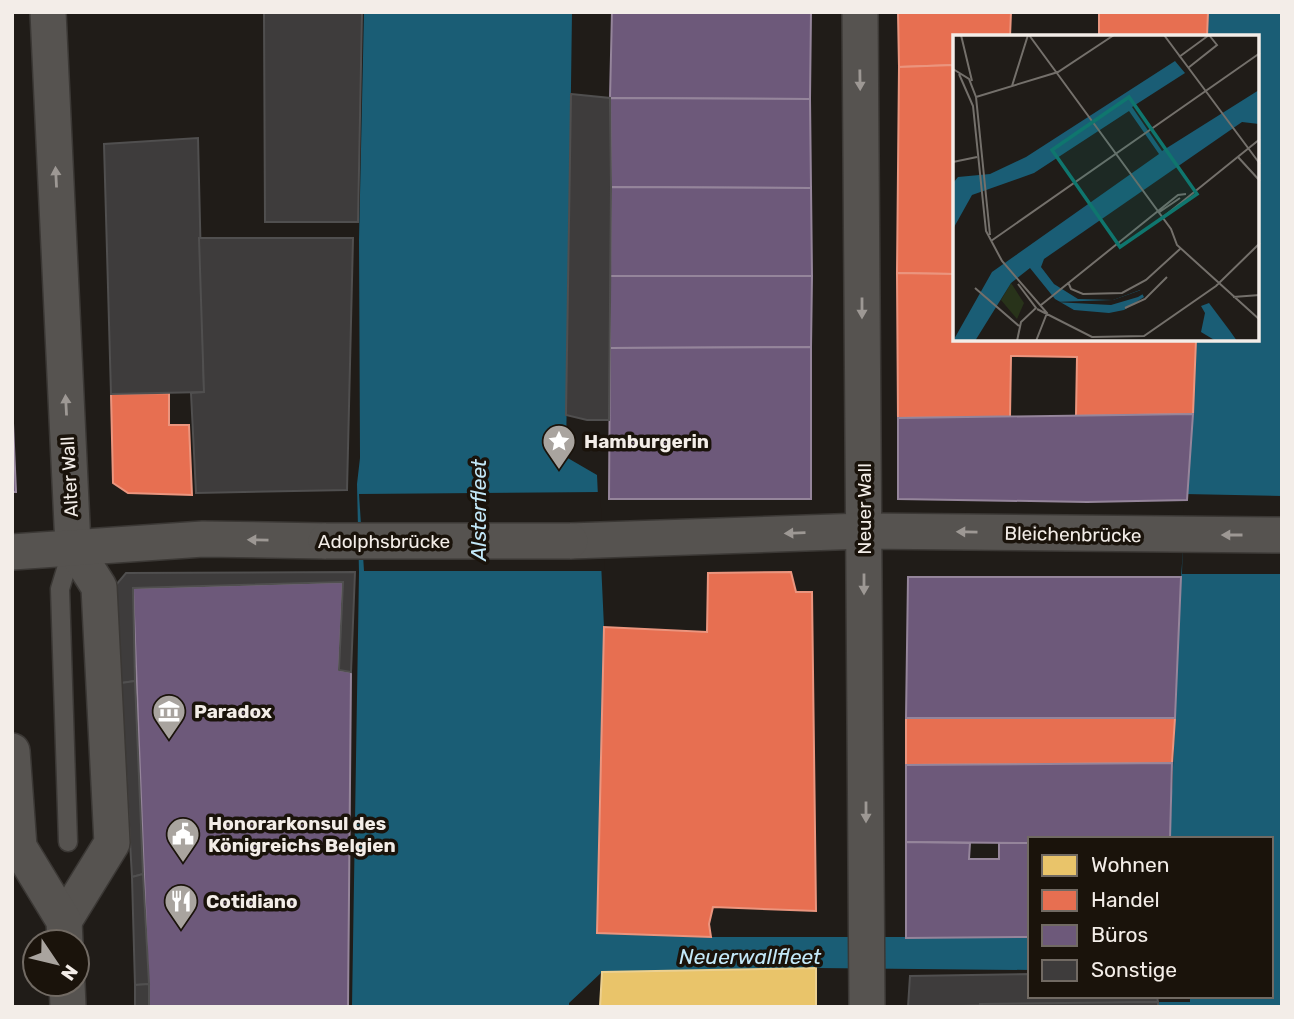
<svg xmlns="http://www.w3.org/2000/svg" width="1294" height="1019" viewBox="0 0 1294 1019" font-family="Rubik,sans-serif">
<rect width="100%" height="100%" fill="#201c18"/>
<!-- water -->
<g fill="#1a5d75">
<path d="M 364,12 L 572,12 L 566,457 L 597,475 L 604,627 L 597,933 L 711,937 L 1030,937 L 1030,970 L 816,968 L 602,972 L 569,1003 L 569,1007 L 352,1007 L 359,572 L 357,484 L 360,458 L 359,240 Z"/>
<path d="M 1208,12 L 1282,12 L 1282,1007 L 1158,1007 L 1158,1002 L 1190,1002 L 1190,996 L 1271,996 L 1271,839 L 1170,839 L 1181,577 L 1193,414 L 1196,340 L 1257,340 L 1257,37 L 1207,37 Z"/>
</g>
<!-- pier -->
<g fill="#201c18">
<path d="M 600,492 L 605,571 L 364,571 L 359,494 Z"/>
<path d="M 1184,494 L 1282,496 L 1282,574 L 1182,574 Z"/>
</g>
<!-- homes -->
<path fill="#e9c46a" stroke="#ecd090" stroke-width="2" d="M 816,968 L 816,1007 L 600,1007 L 602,972 Z"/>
<!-- shops -->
<g fill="#e76f51" stroke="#eb957e" stroke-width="2">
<path d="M 898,12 L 1011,12 L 1010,37 L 954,37 L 954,65 L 899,67 Z"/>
<path d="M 1099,12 L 1208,12 L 1207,37 L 1099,37 Z"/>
<path d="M 954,65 L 954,274 L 897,273 L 899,67 Z"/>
<path d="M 897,273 L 954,274 L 954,340 L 1196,340 L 1193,414 L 1076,416 L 1077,357 L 1011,356 L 1010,417 L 898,418 Z"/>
<path d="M 169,393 L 169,425 L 189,425 L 192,495 L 128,493 L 113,483 L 111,394 Z"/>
<path d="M 791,572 L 796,592 L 812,592 L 816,911 L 713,907 L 709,924 L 711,937 L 597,933 L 604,627 L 707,632 L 708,573 Z"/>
<path d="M 906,718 L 1175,718 L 1172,763 L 906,765 Z"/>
</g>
<!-- offices -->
<g fill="#6d597a" stroke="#95859b" stroke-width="2">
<path d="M 612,12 L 811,12 L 810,99 L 610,98 Z"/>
<path d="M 610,98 L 810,99 L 811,188 L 611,187 Z"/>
<path d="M 611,187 L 811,188 L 812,276 L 610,276 Z"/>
<path d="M 610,276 L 812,276 L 811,347 L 610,348 Z"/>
<path d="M 811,347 L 811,499 L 609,499 L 610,348 Z"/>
<path d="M 12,400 L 16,492 L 12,492 Z"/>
<path d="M 1193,414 L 1187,500 L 1087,502 L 898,499 L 898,418 Z"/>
<path d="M 908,577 L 1181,577 L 1175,718 L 906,718 Z"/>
<path d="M 343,582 L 339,670 L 351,672 L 348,1007 L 149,1007 L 133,588 Z"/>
<path d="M 1172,763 L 1170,839 L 1030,839 L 1030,843 L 906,842 L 906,765 Z"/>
<path d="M 906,842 L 970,843 L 969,859 L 999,859 L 999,843 L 1030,843 L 1030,937 L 906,938 Z"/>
</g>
<!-- building -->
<g fill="#3e3c3c" stroke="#504f4f" stroke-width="2">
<path d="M 264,12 L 362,12 L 358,222 L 265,222 Z"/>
<path d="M 571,94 L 610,98 L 611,187 L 609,420 L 587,420 L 566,415 Z"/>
<path d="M 198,138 L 204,392 L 111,394 L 104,144 Z"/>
<path d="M 199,238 L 353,238 L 347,490 L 196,493 L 191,393 L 204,392 Z"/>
<path d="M 355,572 L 351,672 L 339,670 L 343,582 L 133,588 L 135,681 L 121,683 L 115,586 L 126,573 Z"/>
<path d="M 135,681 L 143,874 L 132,877 L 121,683 Z"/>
<path d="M 143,874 L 149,984 L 135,985 L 132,877 Z"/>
<path d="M 1030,974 L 1030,996 L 1157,996 L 1158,1002 L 908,1007 L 910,976 Z"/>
<path d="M 149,984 L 149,1007 L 135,1007 L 135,985 Z"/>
<path d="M 1158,1002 L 1158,1007 L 980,1007 L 980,1004 Z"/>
</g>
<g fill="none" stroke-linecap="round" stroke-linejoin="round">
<defs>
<path id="lane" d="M 68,842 L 60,589 L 73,546"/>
<g id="street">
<path d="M 48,12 L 73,546 L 99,587 L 112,843 L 64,921"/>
<path d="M 860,12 L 867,1007"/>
<path d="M 570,541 L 864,531 L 1282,535"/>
<path d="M 12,552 L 203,539 L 326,541"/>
<path d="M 12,751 L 19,847 L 64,921 L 65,942"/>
<path d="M 67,984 L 68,1007"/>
</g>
</defs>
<!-- lane casing -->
<use href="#lane" stroke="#3b3835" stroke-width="21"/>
<!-- street casing -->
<use href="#street" stroke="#3b3835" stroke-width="38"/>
<!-- lane -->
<use href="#lane" stroke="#565350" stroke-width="18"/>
<!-- street -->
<use href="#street" stroke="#565350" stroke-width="35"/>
<defs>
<path id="street-bridge" d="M 326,541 L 570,541"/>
</defs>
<!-- street-bridge casing -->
<use href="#street-bridge" stroke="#3b3835" stroke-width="38" stroke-linecap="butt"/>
<!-- street-bridge -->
<use href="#street-bridge" stroke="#565350" stroke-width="35"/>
</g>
<!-- one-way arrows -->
<defs><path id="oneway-solid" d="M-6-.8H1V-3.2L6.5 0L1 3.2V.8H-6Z" transform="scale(1.75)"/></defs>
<g fill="#9d9894">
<use href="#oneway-solid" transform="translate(860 80) rotate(89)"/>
<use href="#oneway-solid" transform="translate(56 177) rotate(-93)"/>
<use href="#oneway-solid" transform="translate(862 308) rotate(90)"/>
<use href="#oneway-solid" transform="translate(66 405) rotate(-93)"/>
<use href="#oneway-solid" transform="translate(967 532) rotate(-179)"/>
<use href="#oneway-solid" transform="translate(795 533) rotate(178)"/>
<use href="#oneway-solid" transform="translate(1232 535) rotate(-180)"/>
<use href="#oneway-solid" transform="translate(258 540) rotate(-179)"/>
<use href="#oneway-solid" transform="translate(864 584) rotate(90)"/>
<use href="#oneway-solid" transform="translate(866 812) rotate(90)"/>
</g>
<!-- icons -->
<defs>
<symbol id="sight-pin" viewBox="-11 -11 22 30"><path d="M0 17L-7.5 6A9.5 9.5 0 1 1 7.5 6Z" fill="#a9a49f" stroke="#1a130b"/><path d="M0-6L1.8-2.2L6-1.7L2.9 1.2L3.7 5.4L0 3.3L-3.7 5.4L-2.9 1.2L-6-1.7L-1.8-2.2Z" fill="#fff"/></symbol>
<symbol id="museum-pin" viewBox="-11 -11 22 30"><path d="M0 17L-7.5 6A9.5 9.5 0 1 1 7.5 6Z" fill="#a9a49f" stroke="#1a130b"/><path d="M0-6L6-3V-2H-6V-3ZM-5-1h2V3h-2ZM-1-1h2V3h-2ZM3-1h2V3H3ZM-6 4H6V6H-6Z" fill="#fff"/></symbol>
<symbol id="civic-pin" viewBox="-11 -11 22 30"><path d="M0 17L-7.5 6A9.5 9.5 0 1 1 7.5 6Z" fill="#a9a49f" stroke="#1a130b"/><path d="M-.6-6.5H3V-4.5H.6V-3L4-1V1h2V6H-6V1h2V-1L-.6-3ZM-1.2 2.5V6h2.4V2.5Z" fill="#fff"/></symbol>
<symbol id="restaurant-pin" viewBox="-11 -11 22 30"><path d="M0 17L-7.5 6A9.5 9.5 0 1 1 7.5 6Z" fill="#a9a49f" stroke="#1a130b"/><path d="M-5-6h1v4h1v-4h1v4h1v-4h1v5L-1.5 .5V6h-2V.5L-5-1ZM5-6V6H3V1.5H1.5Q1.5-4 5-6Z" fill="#fff"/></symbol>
</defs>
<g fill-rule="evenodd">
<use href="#sight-pin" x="540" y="422" width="38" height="52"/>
<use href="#museum-pin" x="150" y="692" width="38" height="52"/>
<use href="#civic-pin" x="164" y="815" width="38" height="52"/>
<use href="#restaurant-pin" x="162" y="882" width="38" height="52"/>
</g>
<g text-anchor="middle" stroke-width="7" stroke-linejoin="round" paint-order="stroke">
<!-- poi labels -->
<g font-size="19" font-weight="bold" fill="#f3ede8" stroke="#1a130b" text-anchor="start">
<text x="584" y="448">Hamburgerin</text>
<text x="194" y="718">Paradox</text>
<text x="208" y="830">Honorarkonsul des<tspan x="208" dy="22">Königreichs Belgien</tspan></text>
<text x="206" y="908">Cotidiano</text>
</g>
<!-- street labels -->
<g font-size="19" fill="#f3ede8" stroke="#1a130b">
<text transform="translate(69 477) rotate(-93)" y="7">Alter Wall</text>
<text transform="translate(864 509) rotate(-90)" y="7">Neuer Wall</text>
<text transform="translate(1073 534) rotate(1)" y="7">Bleichenbrücke</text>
<text x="384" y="548">Adolphsbrücke</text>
</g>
<!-- water labels -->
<g font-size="21" font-style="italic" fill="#c3e8f8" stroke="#1a130b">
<text transform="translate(479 510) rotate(-90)" y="7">Alsterfleet</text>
<text x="750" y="964">Neuerwallfleet</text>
</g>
</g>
<!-- overview -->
<g transform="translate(953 35)">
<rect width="306" height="306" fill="#201c18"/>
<path d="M 58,248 L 71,268 L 64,284 L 48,265 Z" fill="#28331a"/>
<path d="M 222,26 L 232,38 L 179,72 L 209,116 L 306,55 L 306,89 L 289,87 L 91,224 L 88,232 L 101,249 L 125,264 L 160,265 L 187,255 L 191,262 L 171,275 L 156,278 L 121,275 L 102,264 L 77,233 L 58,248 L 22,306 L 0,306 L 39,237 L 206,119 L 176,76 L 81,138 L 19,160 L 0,194 L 0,148 L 5,142 L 37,139 L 73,122 ZM 256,268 L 277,296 L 284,306 L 263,306 L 248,297 L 252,278 L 248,271 Z" fill="#1a5d75"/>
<path d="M 188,255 L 190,259 L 185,262 L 158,270 L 101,267 L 160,265 Z" fill="#201c18"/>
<path fill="none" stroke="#74706b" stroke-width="2" d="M 8,0 L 19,46M 76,0 L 218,194 L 224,210 L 307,285M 211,0 L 307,129M 226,22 L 256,0 L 264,10 L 235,33M 0,34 L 16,44 L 23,62 L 37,200M 6,39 L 20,71 L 33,196 L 49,226 L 94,278 L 83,306M 59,51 L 75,0M 23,62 L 105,37 L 161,0M 285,122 L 307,146M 0,127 L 24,122M 205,178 L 227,163M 209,183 L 307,104M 38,206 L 307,18M 115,247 L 118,254 L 130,259 L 169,258 L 193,245 L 227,214M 22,253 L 66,291M 280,262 L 307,260M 88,270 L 225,160 L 233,159M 172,273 L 192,264 L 214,242M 84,274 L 139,302 L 191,301 L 263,251 L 307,208M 64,306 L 68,287 L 83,273 L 65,249"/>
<path fill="#0f766e" fill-opacity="0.15" stroke="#0f766e" stroke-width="3.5" d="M 176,62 L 244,159 L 167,212 L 99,115 Z"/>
<rect width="306" height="306" fill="none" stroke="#f3ede8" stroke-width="3.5"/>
</g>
<!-- border -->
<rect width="1294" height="1019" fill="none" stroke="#f3ede8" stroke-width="28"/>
<!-- legend -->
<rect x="1028" y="837" width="245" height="161" fill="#1a130b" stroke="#716a63" stroke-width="2"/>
<rect x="1042" y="855" width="35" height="21" fill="#e9c46a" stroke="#716a63" stroke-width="2"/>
<text x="1091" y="872" font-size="21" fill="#f3ede8">Wohnen</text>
<rect x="1042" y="890" width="35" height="21" fill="#e76f51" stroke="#716a63" stroke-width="2"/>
<text x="1091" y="907" font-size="21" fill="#f3ede8">Handel</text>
<rect x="1042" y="925" width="35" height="21" fill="#6d597a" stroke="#716a63" stroke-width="2"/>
<text x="1091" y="942" font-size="21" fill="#f3ede8">Büros</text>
<rect x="1042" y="960" width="35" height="21" fill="#3e3c3c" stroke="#716a63" stroke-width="2"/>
<text x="1091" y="977" font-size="21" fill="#f3ede8">Sonstige</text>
<!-- north arrow -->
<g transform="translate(56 963) rotate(125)"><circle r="33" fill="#1a130b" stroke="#716a63" stroke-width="2"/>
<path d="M0-5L12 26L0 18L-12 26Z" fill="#a9a49f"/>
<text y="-10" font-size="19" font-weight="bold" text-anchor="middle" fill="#f3ede8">N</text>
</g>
</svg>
